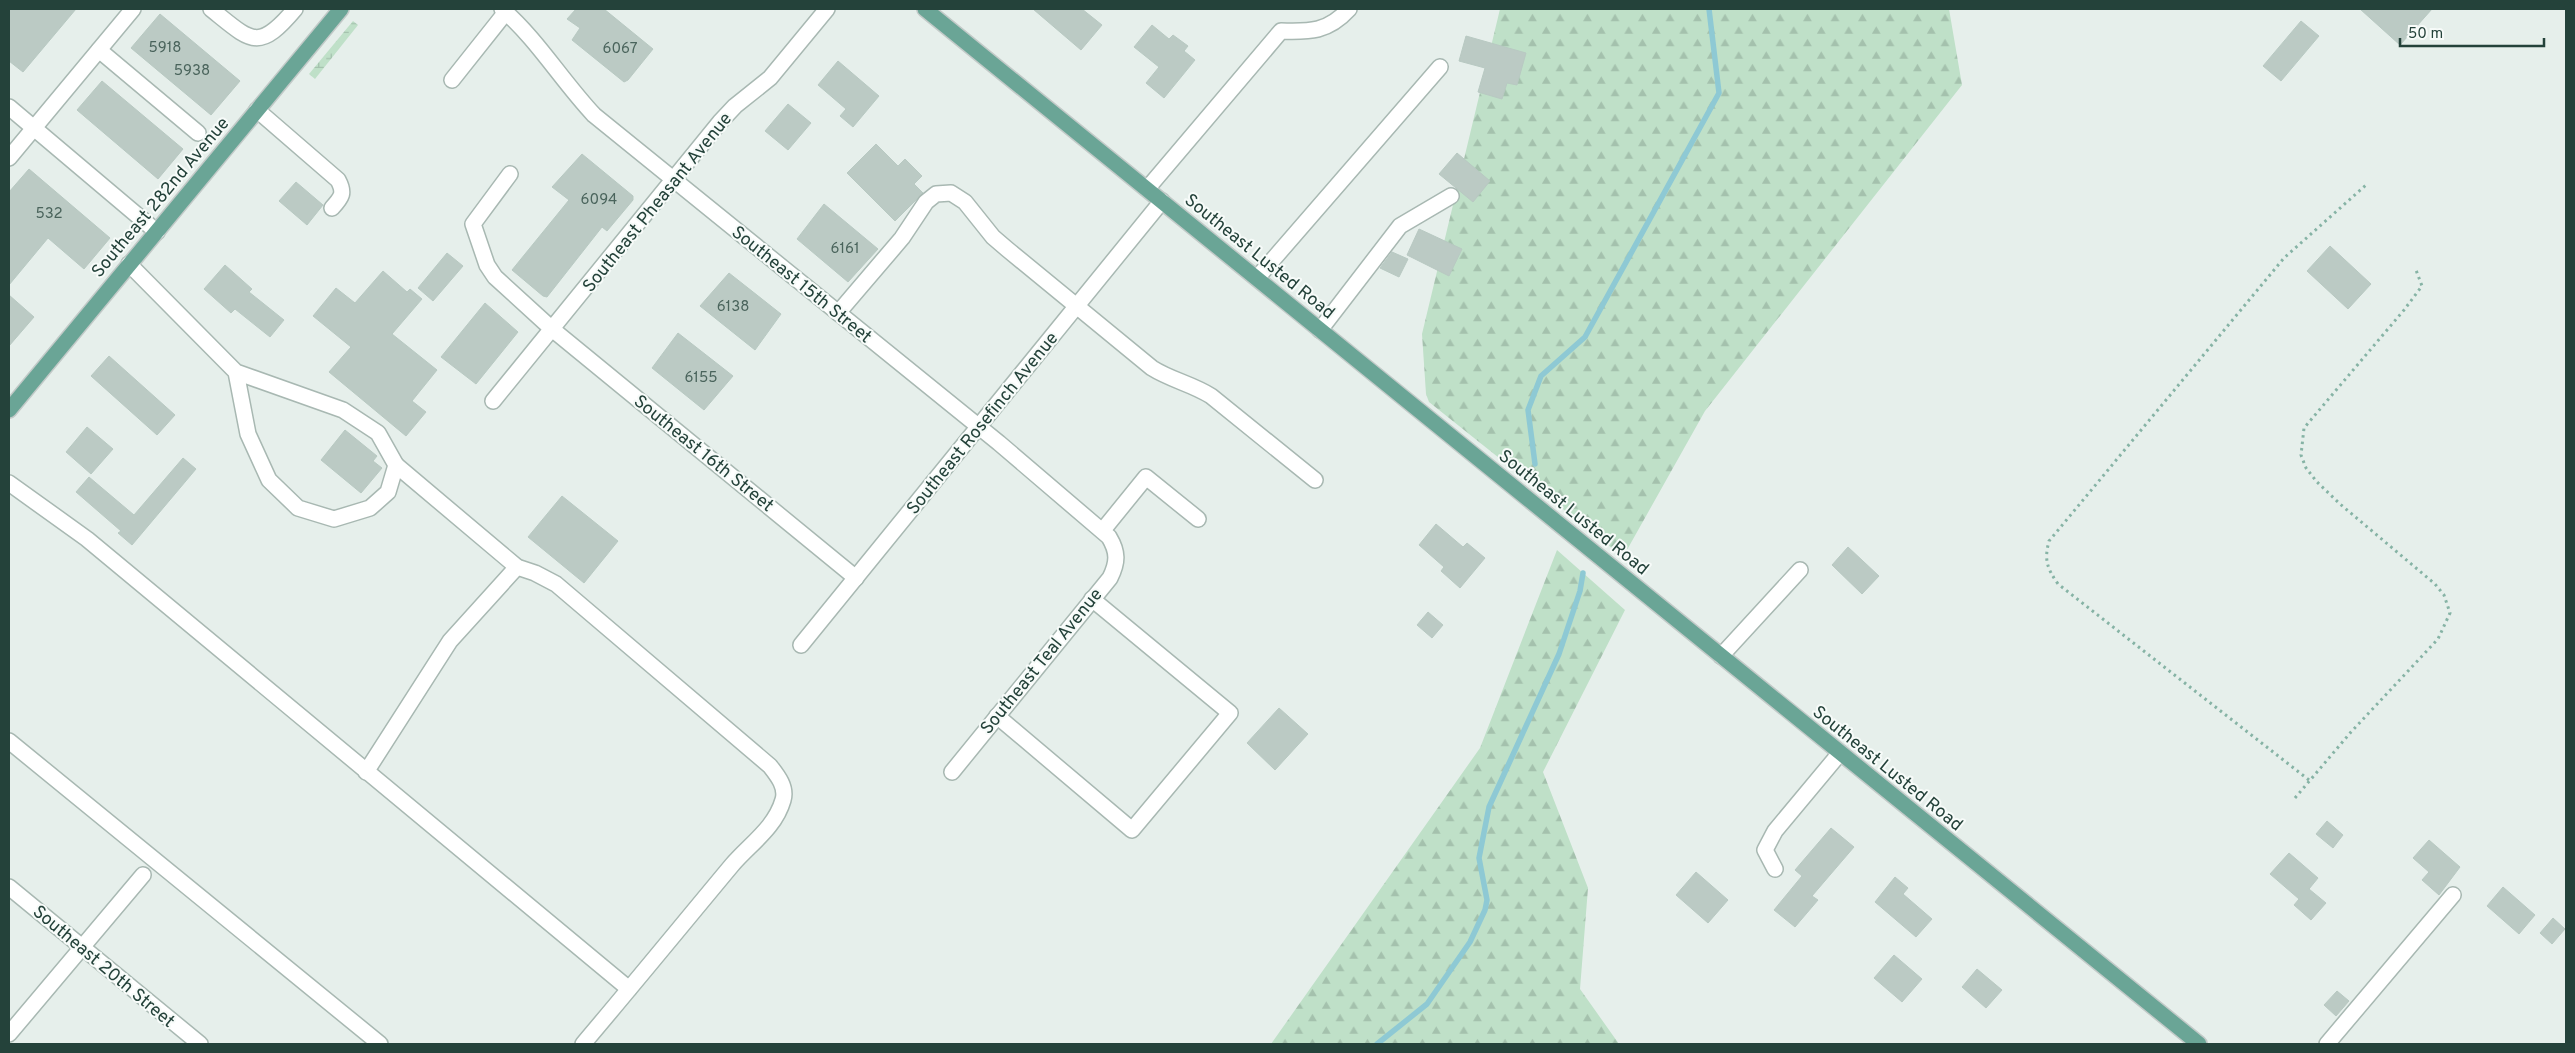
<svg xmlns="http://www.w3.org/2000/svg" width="2575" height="1053" viewBox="0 0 2575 1053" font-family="Overpass,sans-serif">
<defs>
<pattern id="forest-firs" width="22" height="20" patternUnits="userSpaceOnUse" patternTransform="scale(1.25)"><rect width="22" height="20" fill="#bfe0c8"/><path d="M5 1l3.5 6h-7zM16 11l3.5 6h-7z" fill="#a4c1ad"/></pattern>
<pattern id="wetland-marsh" width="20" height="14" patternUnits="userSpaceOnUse" patternTransform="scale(1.25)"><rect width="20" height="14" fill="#bfe0c8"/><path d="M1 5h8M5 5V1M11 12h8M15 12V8" fill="none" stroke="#a4c1ad"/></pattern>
</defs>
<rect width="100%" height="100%" fill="#e6efeb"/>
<!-- forest -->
<g fill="url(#forest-firs)">
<path d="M 1500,9 L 1949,9 L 1962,85 L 1705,411 L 1623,557 L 1429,402 L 1426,394 L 1422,334 Z"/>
<path d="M 1557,550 L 1625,610 L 1543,772 L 1588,888 L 1580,989 L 1619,1044 L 1271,1044 L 1480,748 Z"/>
</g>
<!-- wetland -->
<path fill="url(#wetland-marsh)" d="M 353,21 L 358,25 L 315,79 L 309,74 Z"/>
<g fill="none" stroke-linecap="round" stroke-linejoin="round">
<!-- stream -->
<g stroke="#8ec9d4" stroke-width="5.5">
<path d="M 1535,464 L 1528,410 L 1541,376 L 1585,337 L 1719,93 L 1709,9"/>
<path d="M 1377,1044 L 1427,1004 L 1470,942 L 1485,910 L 1487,900 L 1479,858 L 1489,807 L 1559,654 L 1580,591 L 1583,573"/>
</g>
</g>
<!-- building -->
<g fill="#bbcac4" stroke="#b8c9c2">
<path d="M 9,9 L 76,9 L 23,72 L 9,61 Z"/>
<path d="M 576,9 L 604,9 L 653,49 L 628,80 L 624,82 L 572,40 L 580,28 L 567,19 Z"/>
<path d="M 1033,9 L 1082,9 L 1102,25 L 1081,50 Z"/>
<path d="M 2360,9 L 2432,9 L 2400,45 Z"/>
<path d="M 160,14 L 240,81 L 211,115 L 131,48 Z"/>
<path d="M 2301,21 L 2319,36 L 2281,81 L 2263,66 Z"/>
<path d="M 1152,25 L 1169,39 L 1173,35 L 1188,46 L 1184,51 L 1195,60 L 1164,98 L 1146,83 L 1159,67 L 1134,47 Z"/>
<path d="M 1466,36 L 1526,53 L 1517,85 L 1507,83 L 1502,99 L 1478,92 L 1485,68 L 1459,61 Z"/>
<path d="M 838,61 L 879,96 L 853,127 L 840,116 L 846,109 L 818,85 Z"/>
<path d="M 102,81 L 183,149 L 158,179 L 77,110 Z"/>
<path d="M 788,104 L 811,123 L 788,150 L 765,131 Z"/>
<path d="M 876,144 L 898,166 L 905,159 L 922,176 L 914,184 L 923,193 L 895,221 L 847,173 Z"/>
<path d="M 1457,153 L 1490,181 L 1473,202 L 1439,174 Z"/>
<path d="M 582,154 L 633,196 L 633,200 L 607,231 L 602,227 L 547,297 L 543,296 L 512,270 L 569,200 L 552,187 Z"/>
<path d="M 29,169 L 110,238 L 84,269 L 48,238 L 9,285 L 9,192 Z"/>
<path d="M 296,182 L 323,205 L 307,225 L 279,201 Z"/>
<path d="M 824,204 L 878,249 L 848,282 L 797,239 Z"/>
<path d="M 1419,229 L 1462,249 L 1449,276 L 1407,255 Z"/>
<path d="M 2330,246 L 2371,284 L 2348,309 L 2307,271 Z"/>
<path d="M 1392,252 L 1408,259 L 1399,277 L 1380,268 Z"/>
<path d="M 447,253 L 463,266 L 433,301 L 418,288 Z"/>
<path d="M 225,265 L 252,289 L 249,292 L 284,320 L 270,337 L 235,309 L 231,313 L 204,289 Z"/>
<path d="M 383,271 L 407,292 L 410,289 L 422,299 L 392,334 L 437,370 L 412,401 L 426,412 L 406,436 L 329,372 L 351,347 L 313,316 L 336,288 L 355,303 Z"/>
<path d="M 729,273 L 781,314 L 755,350 L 700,306 Z"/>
<path d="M 9,295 L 34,317 L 9,346 Z"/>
<path d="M 485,303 L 518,332 L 476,384 L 441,357 Z"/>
<path d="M 678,333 L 733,376 L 704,410 L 652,368 Z"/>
<path d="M 109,356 L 175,415 L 157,435 L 91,376 Z"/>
<path d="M 87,427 L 113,449 L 91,474 L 66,452 Z"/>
<path d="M 345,430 L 377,456 L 373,461 L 382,468 L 361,493 L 321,460 Z"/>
<path d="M 183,458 L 196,469 L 132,545 L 118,533 L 121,531 L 76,492 L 89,477 L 134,515 Z"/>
<path d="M 562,496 L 618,541 L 584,583 L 528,537 Z"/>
<path d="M 1436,524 L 1463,547 L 1467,543 L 1485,558 L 1460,588 L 1441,571 L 1444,567 L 1419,545 Z"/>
<path d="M 1848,547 L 1879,576 L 1862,594 L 1832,565 Z"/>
<path d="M 1428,612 L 1443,625 L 1432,638 L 1417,625 Z"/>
<path d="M 1279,708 L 1308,734 L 1275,770 L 1247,743 Z"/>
<path d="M 2327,821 L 2343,835 L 2333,848 L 2316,834 Z"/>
<path d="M 1831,828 L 1854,847 L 1812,896 L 1818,900 L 1795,927 L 1774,910 L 1802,876 L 1795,870 Z"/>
<path d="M 2429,840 L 2460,867 L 2439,895 L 2422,880 L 2429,872 L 2413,858 Z"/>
<path d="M 2289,853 L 2318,878 L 2309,889 L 2326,903 L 2311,920 L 2294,905 L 2299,899 L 2270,874 Z"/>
<path d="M 1696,872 L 1728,900 L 1708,923 L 1676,895 Z"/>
<path d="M 1895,877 L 1908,888 L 1903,894 L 1932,919 L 1916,937 L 1875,902 Z"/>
<path d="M 2503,887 L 2535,915 L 2519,934 L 2487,906 Z"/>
<path d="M 2553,918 L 2565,929 L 2552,944 L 2540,933 Z"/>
<path d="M 1894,955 L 1922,979 L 1902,1002 L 1874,978 Z"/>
<path d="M 1977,969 L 2002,990 L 1986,1008 L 1962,987 Z"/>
<path d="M 2337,991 L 2349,1001 L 2336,1016 L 2324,1005 Z"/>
</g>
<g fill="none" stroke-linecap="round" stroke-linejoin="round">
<defs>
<g id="minor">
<path d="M 211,9 C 251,41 258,53 295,9"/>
<path d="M 502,9 C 537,39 562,81 594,115 L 999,443 L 1109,537 C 1118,552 1118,562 1110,578 L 952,772"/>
<path d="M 99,50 L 198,133"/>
<path d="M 452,80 L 506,12"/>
<path d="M 9,107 L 157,232"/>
<path d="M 257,110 L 338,180 C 345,193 342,197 332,208"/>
<path d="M 9,158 L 133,9"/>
<path d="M 510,174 L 473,224 L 487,265 L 495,277 L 552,329 L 856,578"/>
<path d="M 1147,189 L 1281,31 C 1310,32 1328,32 1349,9"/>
<path d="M 129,264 L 236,372 L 343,410 L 378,433 L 396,465 L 388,492 L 370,508 L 334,519 L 298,508 L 269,480 L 248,434 L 236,372"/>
<path d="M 1257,278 L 1440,67"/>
<path d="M 838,313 L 902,238 L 926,202 L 936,194 L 951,193 L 965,202 L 993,237 L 1007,249 L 1152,368 C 1171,380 1192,384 1211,396 L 1315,480"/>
<path d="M 1320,330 L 1400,226 L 1451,196"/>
<path d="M 493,401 L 720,122 L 735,106 L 770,78 L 827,9"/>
<path d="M 396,465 L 517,567 L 535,573 L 556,584 L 770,766 C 777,775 787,787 783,800 C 775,828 750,844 732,865 C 682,925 633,985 583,1044"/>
<path d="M 9,483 L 87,539 L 629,989"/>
<path d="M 1103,530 L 1146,477 L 1198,519"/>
<path d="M 801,645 L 1162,201"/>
<path d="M 1721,656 L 1800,570"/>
<path d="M 997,716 L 1132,830 L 1230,713 L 1092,599"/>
<path d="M 9,741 L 380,1044"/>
<path d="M 366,772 L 450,641 L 517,567"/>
<path d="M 1775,869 L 1765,850 L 1775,831 L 1840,753"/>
<path d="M 9,887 L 200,1044"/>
<path d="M 9,1034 L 143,875"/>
<path d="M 2327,1044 L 2453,895"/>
</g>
<g id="major">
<path d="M 925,9 L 2199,1044"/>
<path d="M 9,410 L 341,9"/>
</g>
</defs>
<!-- minor casing -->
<use href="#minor" stroke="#a8b8b2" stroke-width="18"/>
<!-- major casing -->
<use href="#major" stroke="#c2cac8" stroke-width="18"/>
<!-- path -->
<g stroke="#86b3a5" stroke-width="3" stroke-dasharray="2.5 4" stroke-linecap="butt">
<path d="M 2309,780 L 2058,584 C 2047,568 2044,560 2049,541 L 2284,258 L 2366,185"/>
<path d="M 2295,798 L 2351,732 L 2438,639 L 2450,613 L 2444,595 L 2435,584 L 2340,504 L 2317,482 L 2306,468 L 2301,455 L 2304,428 L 2404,310 L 2422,286 L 2416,270"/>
</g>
<!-- minor -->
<use href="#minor" stroke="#fff" stroke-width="15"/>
<!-- major -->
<use href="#major" stroke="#6aa596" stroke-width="15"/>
</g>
<g text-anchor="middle" stroke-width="4" stroke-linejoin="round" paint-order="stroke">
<!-- number labels -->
<g font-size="15" fill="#4a645c">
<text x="165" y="52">5918</text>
<text x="620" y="53">6067</text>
<text x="192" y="75">5938</text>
<text x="599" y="204">6094</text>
<text x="49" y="218">532</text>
<text x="845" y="253">6161</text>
<text x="733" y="311">6138</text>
<text x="701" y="382">6155</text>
</g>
<!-- street labels -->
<g font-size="18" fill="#24423a" stroke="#f7fbf9">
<text transform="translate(160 197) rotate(-50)" y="6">Southeast 282nd Avenue</text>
<text transform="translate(657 202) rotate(-51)" y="6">Southeast Pheasant Avenue</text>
<text transform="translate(1260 256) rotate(39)" y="6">Southeast Lusted Road</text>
<text transform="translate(802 284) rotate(39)" y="6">Southeast 15th Street</text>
<text transform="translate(982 423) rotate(-51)" y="6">Southeast Rosefinch Avenue</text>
<text transform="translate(704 453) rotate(39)" y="6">Southeast 16th Street</text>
<text transform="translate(1574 512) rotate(39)" y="6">Southeast Lusted Road</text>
<text transform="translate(1041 661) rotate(-51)" y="6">Southeast Teal Avenue</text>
<text transform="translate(1888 768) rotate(39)" y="6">Southeast Lusted Road</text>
<text transform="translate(104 966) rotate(40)" y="6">Southeast 20th Street</text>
</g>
</g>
<!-- border -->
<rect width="2575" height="1053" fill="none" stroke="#24423a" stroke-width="20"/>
<!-- scale -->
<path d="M2400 38v8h144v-8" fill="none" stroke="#24423a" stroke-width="2.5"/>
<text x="2408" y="38" font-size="15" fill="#24423a" stroke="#f7fbf9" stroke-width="4" paint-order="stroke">50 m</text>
</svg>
